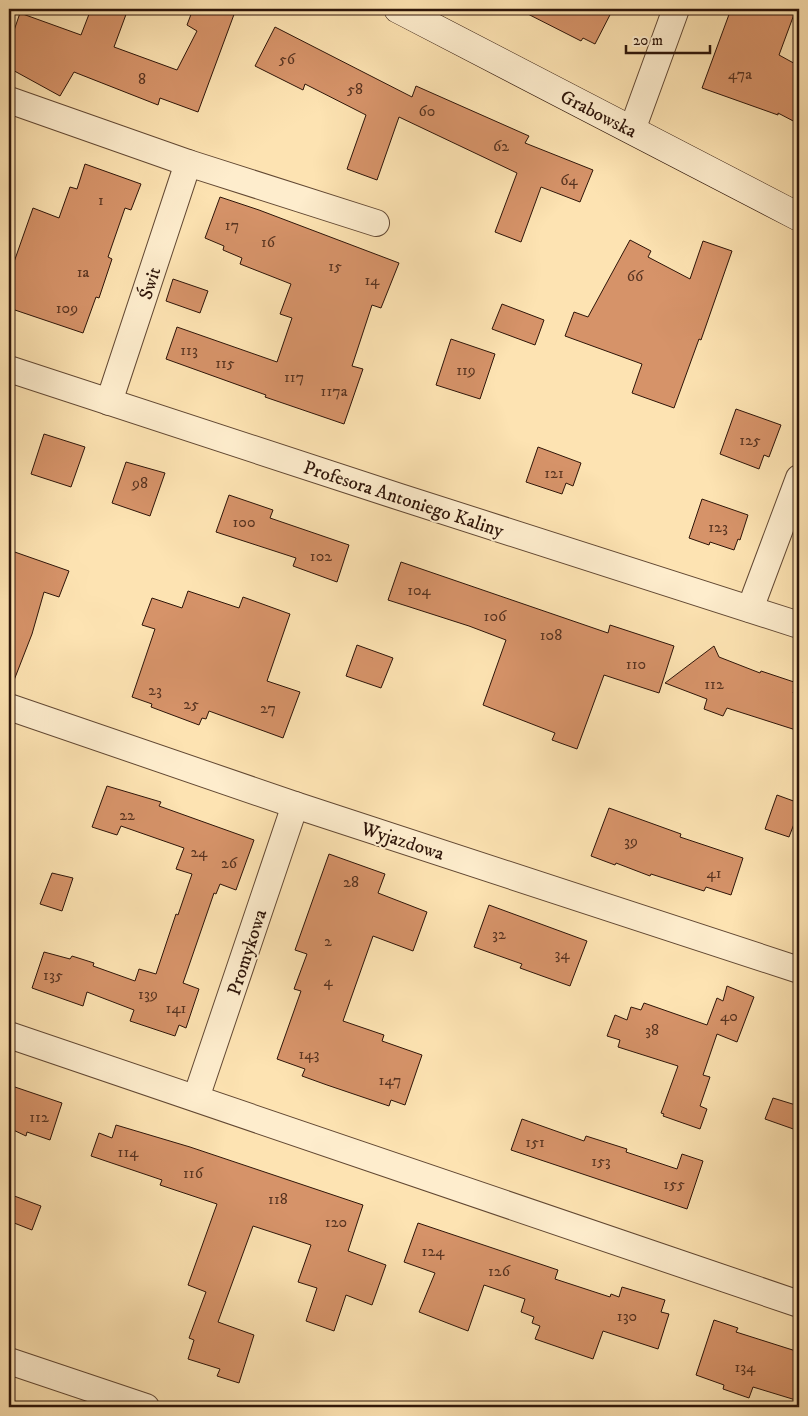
<svg xmlns="http://www.w3.org/2000/svg" width="808" height="1416" viewBox="0 0 808 1416" font-family="'IM FELL DW Pica',serif">
<rect width="100%" height="100%" fill="#fde3b2"/>
<filter id="stains"><feTurbulence type="fractalNoise" baseFrequency=".004" numOctaves="4"/><feColorMatrix values="0 0 0 0 .2 0 0 0 0 .09 0 0 0 0 .02 0 0 0 .5 -.17"/></filter>
<radialGradient id="worn" r=".72"><stop offset=".6" stop-color="#630" stop-opacity="0"/><stop offset="1" stop-color="#630" stop-opacity=".3"/></radialGradient>
<!-- building -->
<g fill="#d69369" stroke="#2e1509">
<path d="M 91,9 L 128,9 L 114,47 L 177,70 L 197,31 L 187,25 L 193,9 L 236,9 L 198,112 L 160,98 L 158,105 L 74,72 L 60,96 L 9,68 L 9,45 L 20,13 L 81,35 Z"/>
<path d="M 518,9 L 613,9 L 595,44 L 583,38 L 581,41 Z"/>
<path d="M 731,9 L 796,9 L 779,55 L 799,66 L 799,124 L 778,113 L 778,115 L 702,88 Z"/>
<path d="M 275,27 L 412,97 L 416,86 L 529,136 L 525,143 L 593,170 L 580,202 L 541,187 L 521,242 L 495,232 L 517,173 L 399,117 L 377,180 L 347,169 L 366,115 L 305,84 L 303,90 L 255,66 Z"/>
<path d="M 85,164 L 141,184 L 131,210 L 125,208 L 108,257 L 112,259 L 99,298 L 96,297 L 83,333 L 9,308 L 9,260 L 14,262 L 33,208 L 59,218 L 70,187 L 77,189 Z"/>
<path d="M 220,197 L 259,210 L 399,263 L 381,308 L 372,305 L 352,366 L 363,369 L 344,424 L 265,397 L 266,395 L 166,359 L 177,327 L 277,362 L 292,318 L 280,314 L 291,284 L 240,264 L 242,258 L 223,250 L 224,246 L 205,238 Z"/>
<path d="M 630,240 L 651,251 L 648,257 L 690,279 L 703,241 L 732,251 L 701,340 L 699,339 L 674,408 L 632,393 L 642,364 L 565,336 L 574,312 L 588,317 Z"/>
<path d="M 173,279 L 208,291 L 200,313 L 166,301 Z"/>
<path d="M 502,304 L 544,320 L 535,345 L 492,329 Z"/>
<path d="M 451,339 L 495,354 L 480,399 L 436,385 Z"/>
<path d="M 736,409 L 781,425 L 769,457 L 764,455 L 759,469 L 720,454 Z"/>
<path d="M 44,434 L 85,447 L 71,487 L 31,474 Z"/>
<path d="M 538,447 L 581,463 L 573,486 L 566,483 L 562,494 L 526,482 Z"/>
<path d="M 126,462 L 165,473 L 150,516 L 112,503 Z"/>
<path d="M 229,495 L 273,510 L 270,518 L 349,545 L 337,582 L 293,566 L 296,558 L 216,532 Z"/>
<path d="M 702,499 L 748,515 L 740,540 L 738,539 L 734,550 L 710,542 L 709,545 L 689,538 Z"/>
<path d="M 9,550 L 69,571 L 59,597 L 44,592 L 32,634 L 11,688 L 9,688 Z"/>
<path d="M 401,562 L 608,633 L 610,625 L 674,646 L 659,693 L 604,675 L 577,749 L 552,740 L 555,733 L 483,705 L 506,640 L 469,626 L 388,600 Z"/>
<path d="M 188,591 L 239,608 L 243,597 L 290,614 L 267,681 L 300,692 L 283,738 L 209,711 L 206,719 L 202,718 L 199,725 L 151,707 L 152,704 L 132,697 L 155,629 L 142,625 L 152,598 L 182,608 Z"/>
<path d="M 357,645 L 393,658 L 381,688 L 346,676 Z"/>
<path d="M 714,646 L 719,657 L 760,673 L 761,671 L 797,683 L 793,693 L 799,695 L 799,731 L 727,708 L 723,716 L 704,709 L 707,699 L 665,683 Z"/>
<path d="M 107,786 L 161,802 L 159,806 L 254,840 L 236,890 L 220,884 L 216,894 L 214,893 L 183,983 L 199,989 L 186,1028 L 179,1025 L 175,1036 L 130,1021 L 134,1010 L 87,992 L 83,1006 L 32,988 L 44,952 L 70,959 L 72,956 L 94,963 L 93,966 L 135,981 L 139,969 L 156,974 L 176,914 L 178,915 L 192,874 L 176,869 L 184,848 L 121,826 L 117,835 L 92,827 Z"/>
<path d="M 777,795 L 799,803 L 799,811 L 789,837 L 765,829 Z"/>
<path d="M 609,808 L 681,834 L 680,837 L 743,858 L 731,895 L 706,887 L 704,891 L 651,874 L 650,876 L 616,863 L 615,865 L 591,856 Z"/>
<path d="M 329,854 L 385,874 L 378,893 L 427,912 L 413,951 L 373,936 L 343,1021 L 384,1035 L 382,1041 L 422,1055 L 405,1105 L 391,1100 L 389,1106 L 327,1085 L 302,1076 L 305,1069 L 277,1059 L 301,991 L 294,989 L 307,954 L 295,950 Z"/>
<path d="M 52,873 L 73,878 L 62,911 L 40,904 Z"/>
<path d="M 489,905 L 587,941 L 570,986 L 520,968 L 522,964 L 474,947 Z"/>
<path d="M 727,986 L 754,997 L 737,1042 L 717,1034 L 703,1075 L 710,1077 L 700,1106 L 707,1109 L 700,1129 L 663,1116 L 664,1114 L 661,1113 L 678,1066 L 618,1047 L 620,1040 L 607,1036 L 615,1015 L 627,1020 L 631,1007 L 641,1010 L 644,1003 L 707,1025 L 717,998 L 723,1001 Z"/>
<path d="M 9,1085 L 62,1103 L 50,1140 L 27,1132 L 26,1136 L 9,1128 Z"/>
<path d="M 773,1098 L 799,1106 L 799,1131 L 765,1119 Z"/>
<path d="M 522,1119 L 584,1141 L 586,1136 L 627,1149 L 626,1152 L 677,1169 L 682,1154 L 703,1161 L 687,1209 L 511,1150 Z"/>
<path d="M 116,1125 L 190,1147 L 363,1205 L 348,1251 L 386,1265 L 372,1305 L 346,1295 L 334,1331 L 306,1321 L 317,1288 L 298,1282 L 311,1245 L 253,1226 L 218,1322 L 254,1335 L 239,1383 L 217,1376 L 220,1369 L 188,1359 L 194,1340 L 189,1338 L 206,1292 L 188,1285 L 217,1204 L 160,1185 L 162,1180 L 91,1156 L 99,1133 L 112,1138 Z"/>
<path d="M 9,1194 L 41,1206 L 32,1230 L 9,1221 Z"/>
<path d="M 418,1223 L 558,1270 L 555,1279 L 610,1297 L 611,1294 L 619,1297 L 622,1287 L 665,1300 L 661,1312 L 669,1314 L 658,1349 L 603,1331 L 593,1359 L 535,1339 L 540,1326 L 532,1323 L 534,1317 L 521,1312 L 525,1299 L 484,1285 L 468,1331 L 419,1312 L 435,1273 L 404,1262 Z"/>
<path d="M 714,1320 L 738,1328 L 736,1332 L 799,1352 L 799,1401 L 753,1387 L 749,1398 L 723,1389 L 724,1385 L 696,1375 Z"/>
</g>
<g fill="none" stroke-linecap="round" stroke-linejoin="round">
<defs>
<g id="street">
<path d="M 9,100 L 188,163 L 376,223"/>
<path d="M 632,130 L 676,9"/>
<path d="M 9,369 L 400,497 L 799,625"/>
<path d="M 109,402 L 188,163"/>
<path d="M 750,609 L 799,478"/>
<path d="M 9,707 L 295,805 L 799,970"/>
<path d="M 9,1035 L 799,1304"/>
<path d="M 196,1098 L 295,805"/>
<path d="M 9,1361 L 146,1407"/>
</g>
<path id="secondary" d="M 398,9 L 799,217"/>
</defs>
<!-- street casing -->
<use href="#street" stroke="#624833" stroke-width="28"/>
<!-- secondary casing -->
<use href="#secondary" stroke="#2e1509" stroke-width="29"/>
<!-- street -->
<use href="#street" stroke="#feedcd" stroke-width="26"/>
<!-- secondary -->
<use href="#secondary" stroke="#feedcd" stroke-width="28"/>
</g>
<g text-anchor="middle" stroke-width="4" stroke-linejoin="round" paint-order="stroke">
<!-- number labels -->
<g font-size="16" fill="#583421">
<text x="287" y="64">56</text>
<text x="740" y="79">47a</text>
<text x="142" y="84">8</text>
<text x="355" y="94">58</text>
<text x="427" y="116">60</text>
<text x="501" y="151">62</text>
<text x="569" y="185">64</text>
<text x="101" y="205">1</text>
<text x="232" y="230">17</text>
<text x="268" y="247">16</text>
<text x="335" y="271">15</text>
<text x="83" y="277">1a</text>
<text x="635" y="281">66</text>
<text x="372" y="285">14</text>
<text x="67" y="313">109</text>
<text x="189" y="355">113</text>
<text x="225" y="368">115</text>
<text x="466" y="375">119</text>
<text x="294" y="382">117</text>
<text x="334" y="396">117a</text>
<text x="750" y="445">125</text>
<text x="554" y="478">121</text>
<text x="140" y="488">98</text>
<text x="244" y="527">100</text>
<text x="718" y="532">123</text>
<text x="321" y="561">102</text>
<text x="419" y="595">104</text>
<text x="495" y="621">106</text>
<text x="551" y="640">108</text>
<text x="636" y="669">110</text>
<text x="714" y="689">112</text>
<text x="155" y="695">23</text>
<text x="191" y="709">25</text>
<text x="268" y="713">27</text>
<text x="127" y="820">22</text>
<text x="631" y="846">39</text>
<text x="199" y="857">24</text>
<text x="229" y="868">26</text>
<text x="714" y="878">41</text>
<text x="351" y="887">28</text>
<text x="499" y="939">32</text>
<text x="328" y="946">2</text>
<text x="562" y="959">34</text>
<text x="53" y="980">135</text>
<text x="328" y="986">4</text>
<text x="148" y="999">139</text>
<text x="176" y="1013">141</text>
<text x="729" y="1021">40</text>
<text x="652" y="1035">38</text>
<text x="309" y="1059">143</text>
<text x="390" y="1085">147</text>
<text x="39" y="1122">112</text>
<text x="535" y="1147">151</text>
<text x="128" y="1157">114</text>
<text x="601" y="1166">153</text>
<text x="193" y="1178">116</text>
<text x="674" y="1189">155</text>
<text x="278" y="1204">118</text>
<text x="336" y="1227">120</text>
<text x="433" y="1256">124</text>
<text x="499" y="1276">126</text>
<text x="627" y="1321">130</text>
<text x="745" y="1372">134</text>
</g>
<!-- street labels -->
<g font-size="19" fill="#2e1509" stroke="#feedcd">
<text transform="translate(599 113) rotate(27)" y="7">Grabowska</text>
<text transform="translate(149 283) rotate(-72)" y="7">Świt</text>
<text transform="translate(404 498) rotate(18)" y="7">Profesora Antoniego Kaliny</text>
<text transform="translate(403 840) rotate(18)" y="7">Wyjazdowa</text>
<text transform="translate(246 952) rotate(-72)" y="7">Promykowa</text>
</g>
</g>
<!-- margin -->
<rect width="808" height="1416" fill="none" stroke="#fde3b2" stroke-width="30"/>
<rect x="10" y="10" width="788" height="1396" fill="none" stroke="#2e1509" stroke-width="2.5"/>
<rect x="15" y="15" width="778" height="1386" fill="none" stroke="#2e1509"/>
<!-- scale -->
<path d="M626 45v8h84v-8" fill="none" stroke="#2e1509" stroke-width="2.5"/>
<text x="633" y="45" font-size="15" fill="#2e1509" stroke="#feedcd" stroke-width="4" paint-order="stroke">20 m</text>
<rect width="100%" height="100%" filter="url(#stains)"/>
<rect width="100%" height="100%" fill="url(#worn)"/>
</svg>
